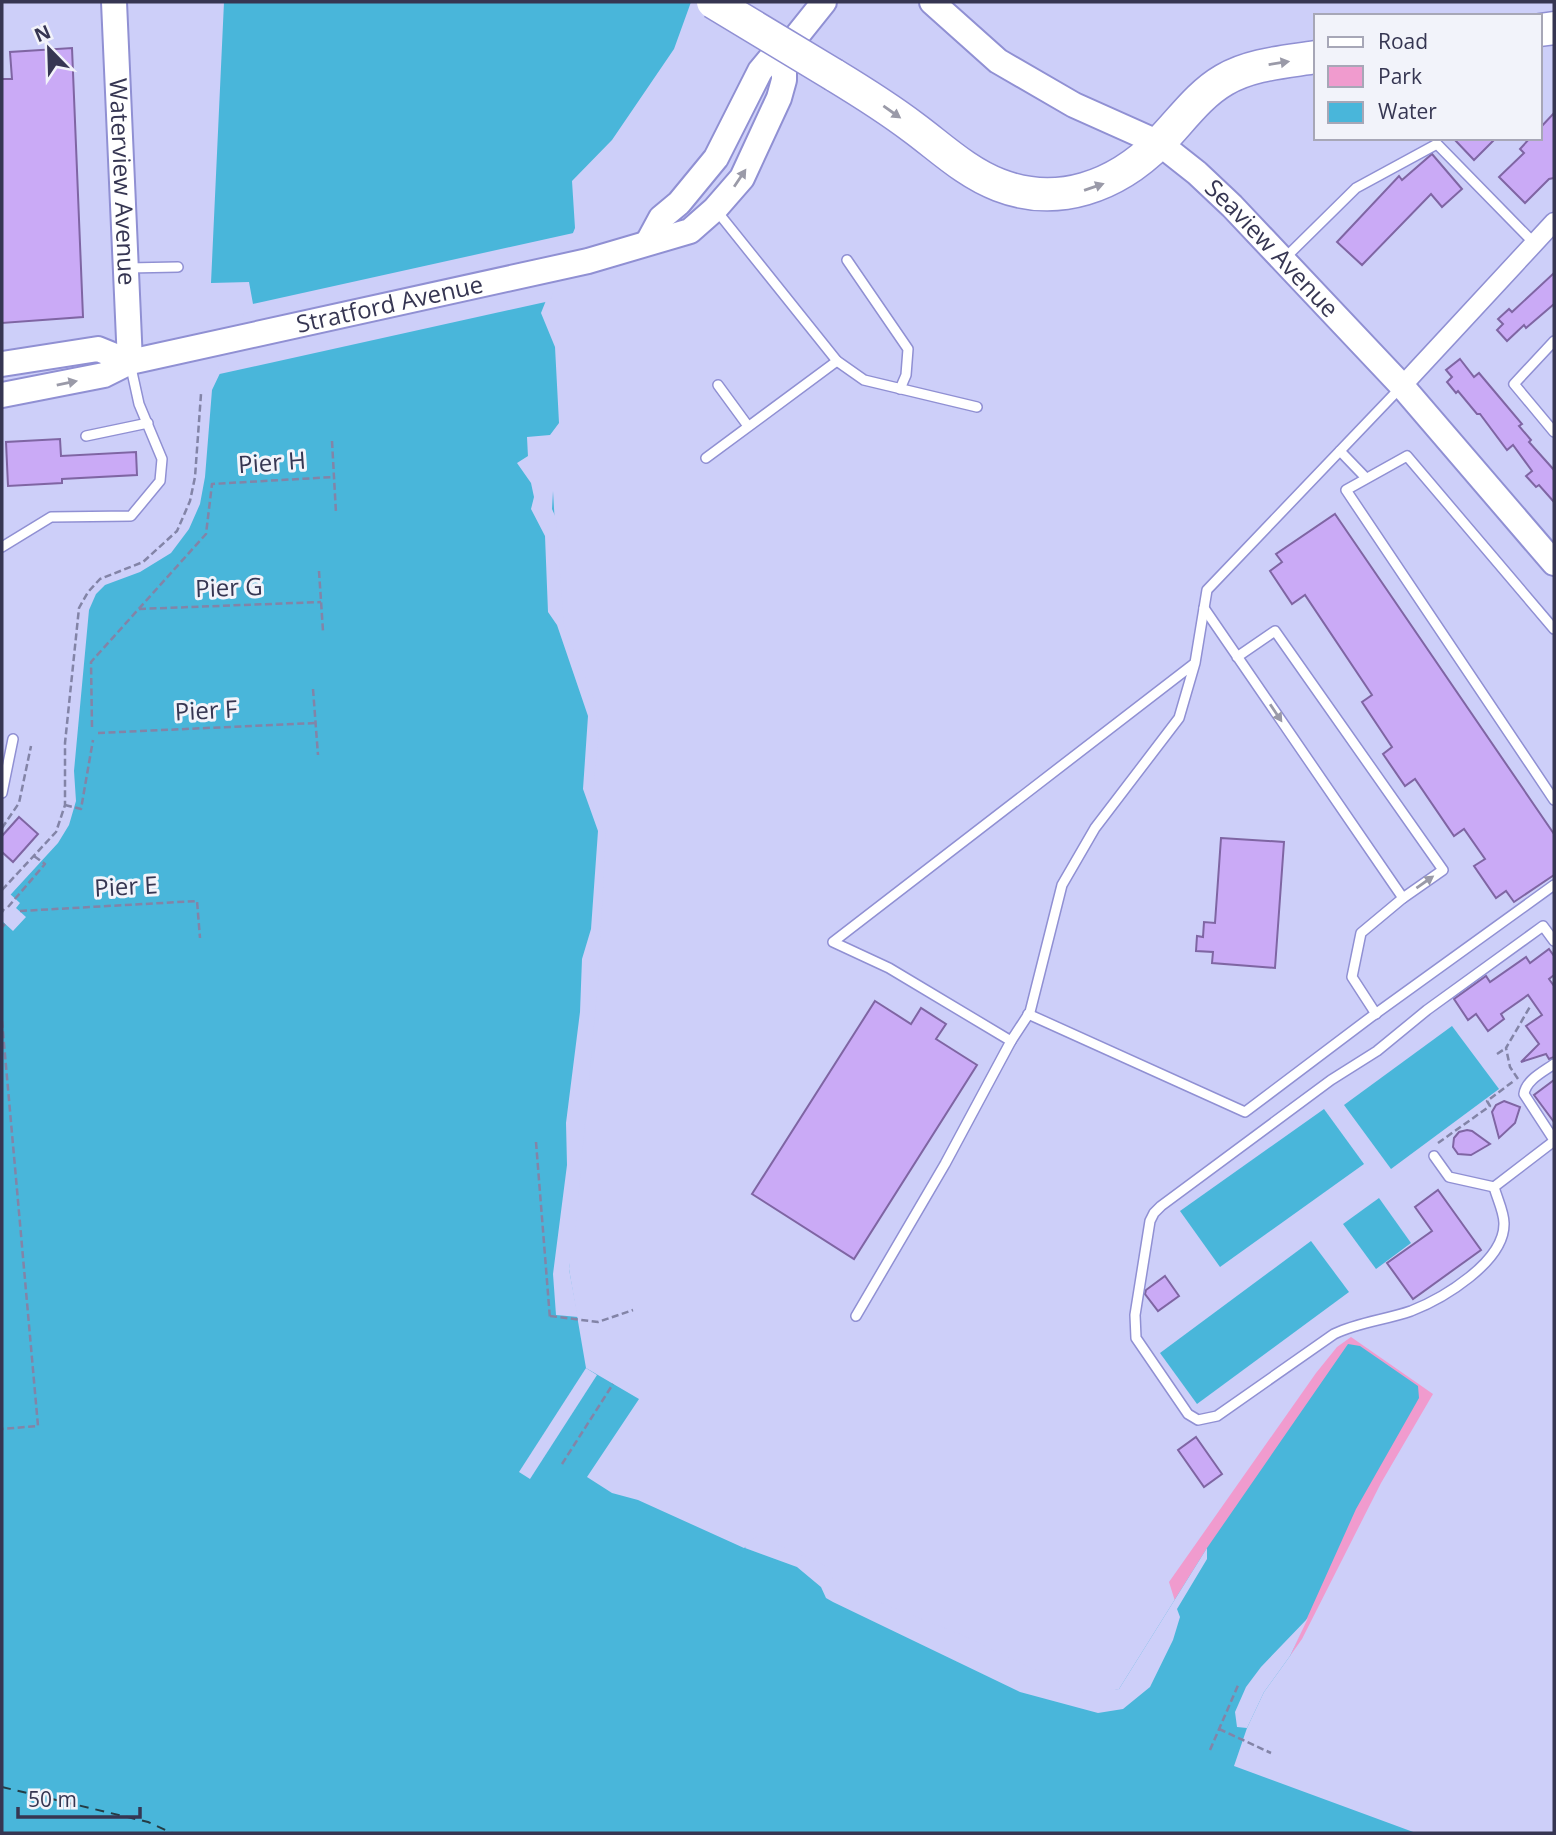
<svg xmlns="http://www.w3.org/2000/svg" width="1556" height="1835" viewBox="0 0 1556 1835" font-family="'Open Sans',sans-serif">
<rect width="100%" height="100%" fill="#cdcff9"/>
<!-- green -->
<path fill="#f09bce" d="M 1351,1337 L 1433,1394 L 1381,1483 L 1302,1639 L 1290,1656 L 1261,1667 L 1180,1617 L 1169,1582 L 1316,1373 L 1337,1347 Z"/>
<!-- water -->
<g fill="#49b6da">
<path d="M 224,2 L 691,2 L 674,49 L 612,140 L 572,181 L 575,228 L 541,313 L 555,347 L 559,423 L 550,435 L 527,437 L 528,457 L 553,491 L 561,627 L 592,702 L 590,780 L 595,821 L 602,832 L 594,982 L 569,1269 L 586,1368 L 639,1399 L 587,1477 L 612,1493 L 638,1500 L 744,1548 L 758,1539 L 834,1588 L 1084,1697 L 1119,1689 L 1207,1548 L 1348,1344 L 1360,1346 L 1418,1386 L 1419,1398 L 1356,1509 L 1290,1656 L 1264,1692 L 1247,1728 L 1234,1766 L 1416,1833 L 2,1833 L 2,904 L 58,843 L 69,825 L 76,801 L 74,771 L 89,610 L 96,594 L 105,585 L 140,572 L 171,553 L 189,529 L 200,504 L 205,477 L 212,390 L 253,304 L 249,282 L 211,283 Z"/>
<path d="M 1452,1026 L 1499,1089 L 1391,1169 L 1344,1105 Z"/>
<path d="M 1324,1109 L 1364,1164 L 1220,1267 L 1180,1211 Z"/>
<path d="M 1379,1198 L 1411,1243 L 1376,1269 L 1343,1224 Z"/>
<path d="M 1311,1241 L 1349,1292 L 1197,1404 L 1160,1353 Z"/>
</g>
<!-- pier -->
<g fill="#cdcff9">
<path d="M 578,232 L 550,301 L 215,375 L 248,305 Z"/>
<path d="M 528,456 L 533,456 L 557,480 L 553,491 L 552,509 L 556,518 L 564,626 L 595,701 L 599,734 L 594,780 L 598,820 L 606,832 L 598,982 L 575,1233 L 569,1269 L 578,1317 L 556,1315 L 553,1274 L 567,1165 L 566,1123 L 580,1012 L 582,959 L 591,929 L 598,831 L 583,789 L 588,716 L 557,625 L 548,612 L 545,536 L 531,509 L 534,497 L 531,483 L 517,463 Z"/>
<path d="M 10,894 L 20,903 L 16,908 L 26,917 L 13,931 L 2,921 L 2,903 Z"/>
<path d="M 586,1368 L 597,1375 L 530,1479 L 519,1472 Z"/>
<path d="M 758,1536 L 827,1566 L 836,1585 L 962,1635 L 1084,1693 L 1119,1689 L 1207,1548 L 1207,1559 L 1177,1609 L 1180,1617 L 1173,1640 L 1150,1687 L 1123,1709 L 1098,1713 L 1020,1692 L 833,1602 L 826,1598 L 821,1587 L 797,1567 L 745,1548 L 749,1541 Z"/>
<path d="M 1308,1618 L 1290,1656 L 1264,1692 L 1247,1728 L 1237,1727 L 1235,1712 L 1246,1687 L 1261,1667 Z"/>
</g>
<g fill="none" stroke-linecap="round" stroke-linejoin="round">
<!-- ferry -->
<path stroke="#243c45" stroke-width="2" stroke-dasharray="9 7" stroke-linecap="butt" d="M 2,1787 L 148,1822 L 172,1833"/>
</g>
<!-- building -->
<g fill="#caaaf6" stroke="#7f65a3" stroke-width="2">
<path d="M 72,48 L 83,317 L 2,323 L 2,79 L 12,79 L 10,52 Z"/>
<path d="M 1554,113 L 1554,178 L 1549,179 L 1525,203 L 1499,177 L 1524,153 L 1520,149 L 1530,138 L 1540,138 L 1540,128 Z"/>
<path d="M 1453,138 L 1496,138 L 1474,160 Z"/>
<path d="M 1432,154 L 1462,189 L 1442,207 L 1431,194 L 1362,265 L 1337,242 L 1399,176 L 1402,180 Z"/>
<path d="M 1554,273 L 1554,304 L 1526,328 L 1524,325 L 1507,341 L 1497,330 L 1503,324 L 1498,319 L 1509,309 L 1512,312 Z"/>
<path d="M 1460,359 L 1474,377 L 1479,373 L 1522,424 L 1519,426 L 1531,440 L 1529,442 L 1554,470 L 1554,502 L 1539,485 L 1536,487 L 1526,476 L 1532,471 L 1513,445 L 1507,450 L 1480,414 L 1477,414 L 1458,391 L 1456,393 L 1447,382 L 1452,377 L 1446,370 Z"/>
<path d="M 60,439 L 61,456 L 136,452 L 137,475 L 62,479 L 62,483 L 8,486 L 6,442 Z"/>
<path d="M 1335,514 L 1554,834 L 1554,875 L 1514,902 L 1506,891 L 1496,898 L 1474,866 L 1485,859 L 1464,829 L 1454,836 L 1415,779 L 1405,786 L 1383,754 L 1392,747 L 1362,702 L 1372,695 L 1305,595 L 1292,604 L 1270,571 L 1282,562 L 1276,554 Z"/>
<path d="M 19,817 L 38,834 L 13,862 L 2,852 L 2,836 Z"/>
<path d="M 1221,838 L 1284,842 L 1275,968 L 1212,963 L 1213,952 L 1196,951 L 1197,936 L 1203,937 L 1204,922 L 1215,923 Z"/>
<path d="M 1549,949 L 1554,956 L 1554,975 L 1549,979 L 1554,986 L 1554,1057 L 1549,1059 L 1546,1054 L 1521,1062 L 1539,1044 L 1526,1026 L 1542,1015 L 1528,995 L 1501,1014 L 1504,1019 L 1488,1031 L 1476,1014 L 1468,1020 L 1454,999 L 1486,976 L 1490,982 L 1526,957 L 1530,963 Z"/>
<path d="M 875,1001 L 911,1024 L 921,1008 L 946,1024 L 936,1039 L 977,1065 L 854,1259 L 752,1194 Z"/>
<path d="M 1554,1080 L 1554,1122 L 1534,1095 Z"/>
<path d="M 1504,1101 L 1520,1107 L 1515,1123 L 1499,1138 L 1492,1112 L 1496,1105 Z"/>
<path d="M 1467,1130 L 1472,1131 L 1490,1144 L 1471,1155 L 1458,1154 L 1453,1147 L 1454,1138 L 1459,1132 Z"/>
<path d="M 1438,1190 L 1481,1250 L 1413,1299 L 1387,1263 L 1432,1231 L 1415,1207 Z"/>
<path d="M 1165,1276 L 1179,1296 L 1158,1311 L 1145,1294 L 1146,1290 Z"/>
<path d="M 1196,1437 L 1222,1474 L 1204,1487 L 1178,1450 Z"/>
</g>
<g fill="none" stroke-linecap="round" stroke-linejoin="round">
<defs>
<g id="lane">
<path d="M 716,210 L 837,361 L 864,380 L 977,407"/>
<path d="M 1285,258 L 1356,188 L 1437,144 L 1534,243"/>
<path d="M 847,260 L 908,349 L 906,375 L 900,389"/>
<path d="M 128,268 L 178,267"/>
<path d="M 1554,341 L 1514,384 L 1554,432"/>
<path d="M 718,385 L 748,426"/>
<path d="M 86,436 L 148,423"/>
<path d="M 1340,451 L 1366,478"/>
<path d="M 706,458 L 837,361"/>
<path d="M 2,547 L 51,517 L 131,516 L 160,481 L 162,459 L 139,404 L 130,363"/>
<path d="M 1204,608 L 1394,885 L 1403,898 L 1443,870 L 1275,631 L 1237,657"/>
<path d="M 1554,629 L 1407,456 L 1346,490 L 1554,800"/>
<path d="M 1195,663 L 833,942 L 889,968 L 1011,1041 L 1030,1012 L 1062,885 L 1095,828 L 1179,718 L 1195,663 L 1207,590 L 1401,387"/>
<path d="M 2,793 L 13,739"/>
<path d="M 1028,1014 L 1245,1112 L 1371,1017 L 1554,885"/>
<path d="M 1376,1014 L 1352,977 L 1361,933 L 1403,898"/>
<path d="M 1554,1064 C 1543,1072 1526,1080 1524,1094 L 1554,1140"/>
<path d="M 1434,1156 L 1449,1177 L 1494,1187"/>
<path d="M 1494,1187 C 1497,1198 1504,1212 1504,1223 C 1505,1262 1442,1299 1411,1311 C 1385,1320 1359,1322 1334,1334 L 1217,1416 L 1198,1420 L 1188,1414 L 1136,1338 L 1135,1315 L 1150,1221 L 1154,1213 L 1161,1206 L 1331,1080 L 1377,1051 L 1427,1010 L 1543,926 L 1554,941"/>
<path d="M 1494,1187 L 1554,1141"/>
<path d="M 856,1316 L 945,1164 L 1011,1041"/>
</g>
<path id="street" d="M 1402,386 L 1554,222"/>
<g id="secondary">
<path id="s1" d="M 114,2 L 130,362"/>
<path id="s2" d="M 932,2 L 998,61 L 1074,105 L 1159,143 L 1197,173 L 1232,206 L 1402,386 L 1554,563"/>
<path d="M 648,242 L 661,218 L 679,203 L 716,158 L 760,71 L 770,59 L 784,52 L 824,2"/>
<path d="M 2,364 L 98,349 L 130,362"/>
<path id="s3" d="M 2,395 L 104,375 L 130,362 L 588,261 L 690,231 L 715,209 L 742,178 L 779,98 L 784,80 L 784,52"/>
</g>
<g id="highway">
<path d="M 1540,30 L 1554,28"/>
<path d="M 834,75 C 862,92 889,109 914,128 C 941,148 967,173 999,185 C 1058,208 1116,186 1159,143 C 1180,122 1198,95 1224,80 C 1251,64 1285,62 1316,57"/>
</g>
</defs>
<!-- lane casing -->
<use href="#lane" stroke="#9090d3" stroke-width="12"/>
<!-- street casing -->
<use href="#street" stroke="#9090d3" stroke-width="21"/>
<!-- secondary casing -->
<use href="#secondary" stroke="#9090d3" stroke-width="28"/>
<!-- highway casing -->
<use href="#highway" stroke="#9090d3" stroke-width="35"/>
<!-- path -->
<g stroke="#8384a7" stroke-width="2.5" stroke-dasharray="7 3.5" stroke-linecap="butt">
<path d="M 332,441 L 336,513"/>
<path d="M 319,571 L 323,631"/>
<path d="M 139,609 L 321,602"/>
<path d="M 313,689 L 318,755"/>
<path d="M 92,727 L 91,662 L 206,534 L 212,484 L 334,477"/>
<path d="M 98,733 L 316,723"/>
<path d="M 65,805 L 81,809 L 93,740"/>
<path d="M 2,828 L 19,803 L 31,746"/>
<path d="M 2,890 L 56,832 L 65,805 L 65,743 L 79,608 L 88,592 L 100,579 L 143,562 L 177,531 L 190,501 L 195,477 L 201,394"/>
<path d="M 8,907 L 45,864 L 34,856"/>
<path d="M 20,911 L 197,901 L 200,938"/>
<path d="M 2,912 L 4,909"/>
<path d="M 2,927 L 5,924"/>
<path d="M 2,1021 L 38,1426 L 2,1429"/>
<path d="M 1497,1054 L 1506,1048"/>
<path d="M 1518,1079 L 1510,1067 L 1506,1048 L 1531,1005"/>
<path d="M 536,1142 L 550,1319"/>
<path d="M 1438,1143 L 1490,1106 L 1487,1101 L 1515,1080"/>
<path d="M 550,1316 L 598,1322 L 633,1310"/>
<path d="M 562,1464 L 613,1384"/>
<path d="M 1219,1729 L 1271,1753"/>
<path d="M 1210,1750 L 1239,1683"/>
</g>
<!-- lane -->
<use href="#lane" stroke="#fff" stroke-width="9"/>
<!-- street -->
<use href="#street" stroke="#fff" stroke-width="18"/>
<!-- secondary -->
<use href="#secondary" stroke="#fff" stroke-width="24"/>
<!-- highway -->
<use href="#highway" stroke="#fff" stroke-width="32"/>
<defs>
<path id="highway-bridge" d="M 713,2 L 834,75"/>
</defs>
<!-- highway-bridge casing -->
<use href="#highway-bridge" stroke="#9090d3" stroke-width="35" stroke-linecap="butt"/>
<!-- highway-bridge -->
<use href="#highway-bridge" stroke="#fff" stroke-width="32"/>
</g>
<!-- one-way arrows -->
<defs><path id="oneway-solid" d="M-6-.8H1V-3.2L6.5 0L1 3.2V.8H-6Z" transform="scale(1.75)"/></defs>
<g fill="#9a9aa8">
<use href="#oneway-solid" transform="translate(1279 63) rotate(-9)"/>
<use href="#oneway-solid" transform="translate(892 112) rotate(35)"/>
<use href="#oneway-solid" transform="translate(740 178) rotate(-56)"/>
<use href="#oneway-solid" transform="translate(1094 187) rotate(-19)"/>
<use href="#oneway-solid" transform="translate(67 383) rotate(-12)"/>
<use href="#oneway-solid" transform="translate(1276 713) rotate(56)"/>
<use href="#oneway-solid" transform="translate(1425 882) rotate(-35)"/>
</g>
<g text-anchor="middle" stroke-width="6" stroke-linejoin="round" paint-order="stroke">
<!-- street labels -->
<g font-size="24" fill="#363652" stroke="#f2f3fa">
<text dy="8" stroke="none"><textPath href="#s1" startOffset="180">Waterview Avenue</textPath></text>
<text dy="8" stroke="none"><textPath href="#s2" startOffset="424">Seaview Avenue</textPath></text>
<text dy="8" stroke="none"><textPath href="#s3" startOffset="399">Stratford Avenue</textPath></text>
<text transform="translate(272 463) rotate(-4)" y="8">Pier H</text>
<text transform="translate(229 588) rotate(-2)" y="8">Pier G</text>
<text transform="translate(206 711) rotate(-3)" y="8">Pier F</text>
<text transform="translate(126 887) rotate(-3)" y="8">Pier E</text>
</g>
</g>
<!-- border -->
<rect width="1556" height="1835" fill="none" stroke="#363652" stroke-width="7"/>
<!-- legend -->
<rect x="1314" y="14" width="228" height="126" fill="#f2f3fa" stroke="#a7a7b7" stroke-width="2"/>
<rect x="1328" y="37" width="35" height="10" fill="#ffffff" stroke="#a7a7b7" stroke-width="2"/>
<text x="1378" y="49" font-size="21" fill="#363652">Road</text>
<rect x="1328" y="66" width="35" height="21" fill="#f09bce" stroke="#a7a7b7" stroke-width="2"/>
<text x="1378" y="84" font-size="21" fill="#363652">Park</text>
<rect x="1328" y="102" width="35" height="21" fill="#49b6da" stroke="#a7a7b7" stroke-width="2"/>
<text x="1378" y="119" font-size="21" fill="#363652">Water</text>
<!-- north arrow -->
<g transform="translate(49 49) rotate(337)" stroke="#f2f3fa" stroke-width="5" paint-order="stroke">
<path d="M0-5L12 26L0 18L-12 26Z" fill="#363652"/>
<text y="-10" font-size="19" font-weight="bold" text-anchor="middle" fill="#363652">N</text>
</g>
<!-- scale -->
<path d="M18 1807v10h122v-10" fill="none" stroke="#363652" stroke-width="3.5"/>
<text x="28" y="1807" font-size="21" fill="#363652" stroke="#f2f3fa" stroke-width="5" paint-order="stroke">50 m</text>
</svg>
